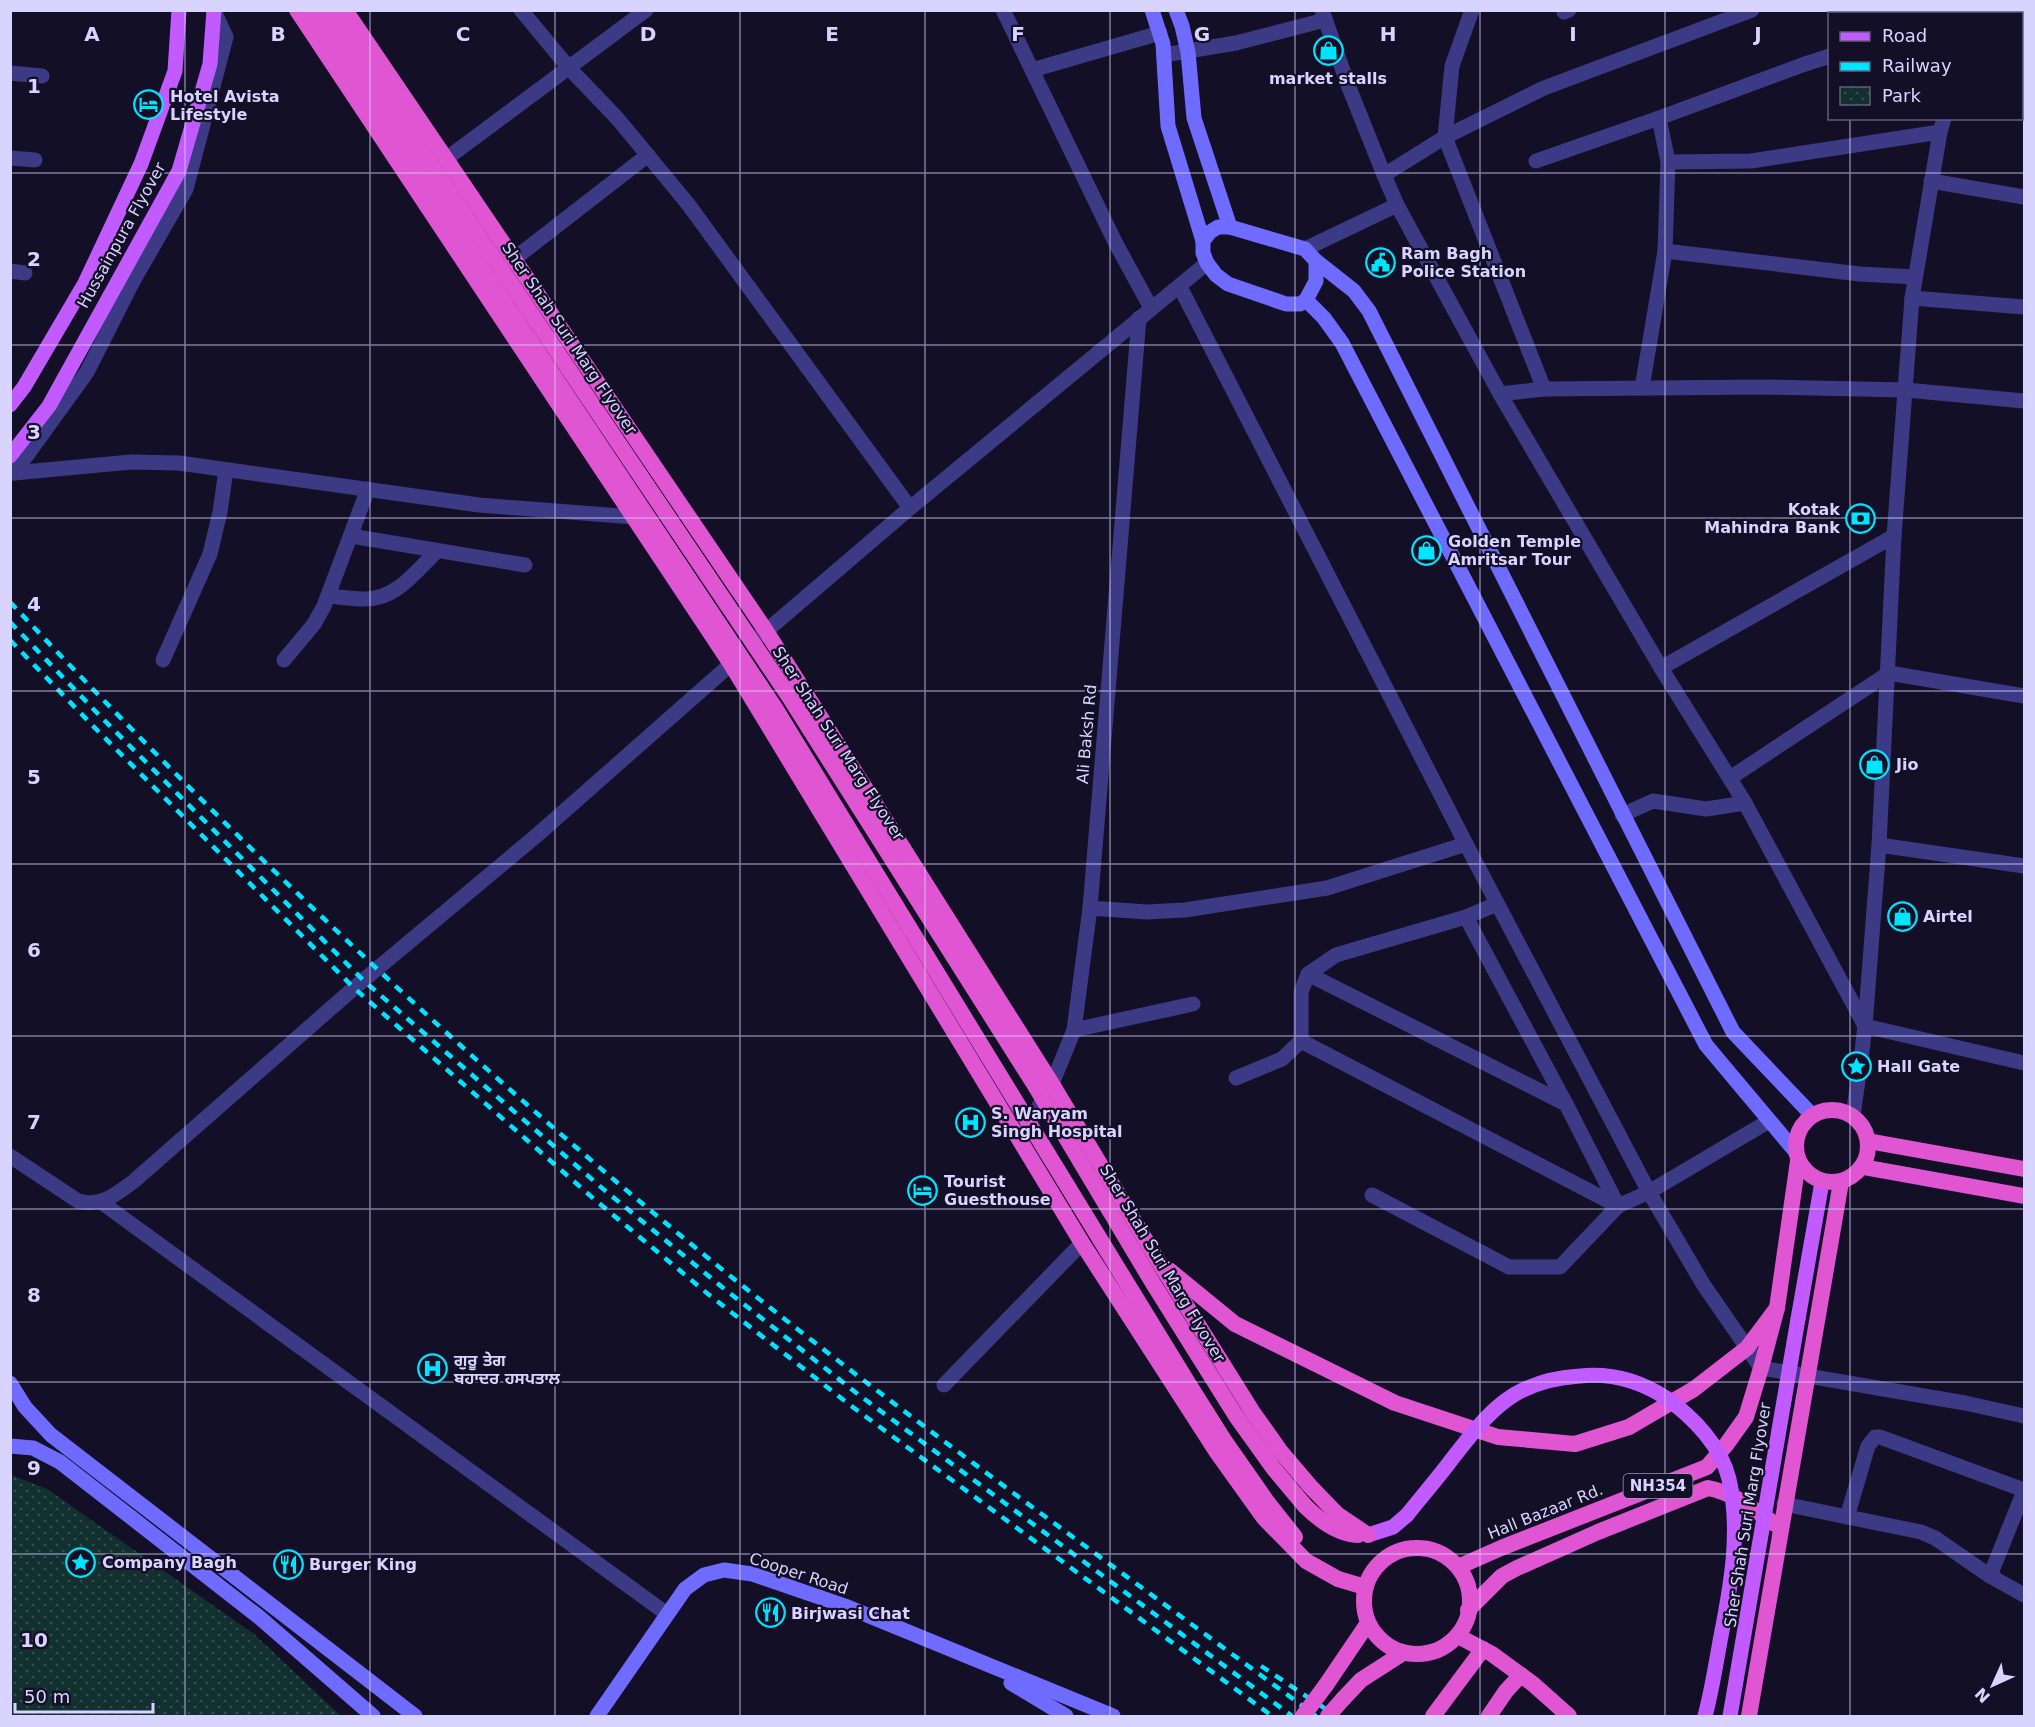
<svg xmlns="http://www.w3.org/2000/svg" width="2035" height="1727" viewBox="0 0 2035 1727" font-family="'DejaVu Sans','Noto Sans Gurmukhi',sans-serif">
<defs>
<pattern id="park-dots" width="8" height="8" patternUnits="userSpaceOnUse" patternTransform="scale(1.5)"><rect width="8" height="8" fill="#12302f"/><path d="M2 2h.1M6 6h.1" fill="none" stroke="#344d4e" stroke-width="1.8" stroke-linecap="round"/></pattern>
</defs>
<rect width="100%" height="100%" fill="#130f26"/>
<!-- park -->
<path fill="url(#park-dots)" d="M 11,1475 L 47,1489 L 254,1634 L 341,1716 L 11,1716 Z"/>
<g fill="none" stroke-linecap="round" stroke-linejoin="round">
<!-- minor -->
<g stroke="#3d3a85" stroke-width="15">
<path d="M 521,10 L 569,68 L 617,118 L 688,204 L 910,508"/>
<path d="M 1003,10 L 1115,242 L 1151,308"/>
<path d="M 1322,10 L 1348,85 L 1384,175"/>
<path d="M 1472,10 L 1452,66 L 1445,137 L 1544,389 L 1762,387 L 1906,390 L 2024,401"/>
<path d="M 1752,10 L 1544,88 L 1445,137 L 1384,175 L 1397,205 L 1500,394 L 1661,668 L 1745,803 L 1865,1026 L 2024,1063"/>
<path d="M 1564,12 L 1569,10"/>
<path d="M 1164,55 L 1236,43 L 1325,20"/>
<path d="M 1032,70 L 1160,33"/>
<path d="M 10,73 L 42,76"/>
<path d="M 10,158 L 35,160"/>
<path d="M 446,159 L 646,10"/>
<path d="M 1536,161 L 1659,118 L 1802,65 L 1830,56"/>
<path d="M 1668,162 L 1751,161 L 1940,132"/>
<path d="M 1931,181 L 2024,197"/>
<path d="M 1305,249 L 1397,205"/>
<path d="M 1665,251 L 1860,274 L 1915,277"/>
<path d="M 514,259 L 648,155"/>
<path d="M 10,271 L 25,273"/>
<path d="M 1180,287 L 1466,844 L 1649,1192 L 1703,1284 L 1761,1368 L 1965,1403 L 2024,1416"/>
<path d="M 1912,298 L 2024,307"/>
<path d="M 1642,388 L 1665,251 L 1668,162 L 1659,118"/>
<path d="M 1500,394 L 1544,389"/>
<path d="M 14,473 L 131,462 L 179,463 L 479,505 L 634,517"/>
<path d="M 14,473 L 87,372 L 132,283 L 186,189 L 226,37 L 214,11"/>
<path d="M 351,536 L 525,565"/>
<path d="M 328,596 C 340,597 353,599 365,599 C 397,599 416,571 437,551"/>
<path d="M 758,638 L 910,508 L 1207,263"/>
<path d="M 163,660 L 210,554 L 220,512 L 226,470"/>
<path d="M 284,660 L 314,624 L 324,606 L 368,489"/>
<path d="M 1661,668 L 1894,536"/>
<path d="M 1730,778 L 1889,673 L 2024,696"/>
<path d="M 1622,815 L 1653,801 L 1706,809 L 1745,803"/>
<path d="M 1879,845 L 2024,866"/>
<path d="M 1090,908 L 1147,912 L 1185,910 L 1327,888 L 1466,844"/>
<path d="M 1466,917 L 1566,1104"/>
<path d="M 1308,974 L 1336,955 L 1466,917 L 1497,904"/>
<path d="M 1074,1030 L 1193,1004"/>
<path d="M 1301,1041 L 1301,992 L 1308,974 L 1566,1104 L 1618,1206 L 1560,1267 L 1509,1267 L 1372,1195"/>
<path d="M 1236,1078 L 1282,1059 L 1301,1041 L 1618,1206 L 1649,1192 L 1769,1121"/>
<path d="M 1024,1132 L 1052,1084 L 1074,1030 L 1090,908 L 1139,318"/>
<path d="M 10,1156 L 78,1201 C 101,1208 116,1194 134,1181 L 354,988 L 536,836 L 739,657"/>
<path d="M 101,1202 L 667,1614"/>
<path d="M 944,1385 L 1082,1243"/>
<path d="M 1784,1504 L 1921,1532 L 1935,1538 L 1990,1576 L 2024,1595"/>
<path d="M 1847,1517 L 1868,1446 L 1875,1437 L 1880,1437 L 2024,1490"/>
<path d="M 1990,1576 L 2024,1491"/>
</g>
<!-- tertiary -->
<g stroke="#3d3a85" stroke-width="15">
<path d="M 1975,14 L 1976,10"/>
<path d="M 1861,1059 L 1865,1026 L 1879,845 L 1894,536 L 1912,298 L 1940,132 L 1944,118"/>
<path d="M 1853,1116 L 1859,1073"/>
</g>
<!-- secondary -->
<g stroke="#6f6bff" stroke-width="15">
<path d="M 1152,10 L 1163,44 L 1168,126 L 1203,241"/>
<path d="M 1176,10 L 1182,26 L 1188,52 L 1194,118 L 1230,227"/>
<path d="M 1218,227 L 1230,227 L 1305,249 L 1316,261 L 1316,281 L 1306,300 L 1300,304 L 1286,304 L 1228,284 L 1216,275 L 1207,263 L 1203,253 L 1203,241 L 1210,232 Z"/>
<path d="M 1316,261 L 1354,291 L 1369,311 L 1733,1032 L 1812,1115"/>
<path d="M 1306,300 L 1324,318 L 1342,343 L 1706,1045 L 1795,1151"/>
<path d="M 10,1383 L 25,1407 L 51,1435 L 415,1716"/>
<path d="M 10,1446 L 33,1448 L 60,1462 L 259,1617 L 373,1716"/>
<path d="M 1011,1683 L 1066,1716"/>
<path d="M 597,1716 L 685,1589 L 704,1575 L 724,1570 L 752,1574 L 845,1606 L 1113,1716"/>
</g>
<!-- primary -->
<g stroke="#c25bff" stroke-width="15">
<path d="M 10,405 L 24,387 L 85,283 L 141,164 L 175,71 L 179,10"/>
<path d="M 10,456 L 49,406 L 179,171 L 210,64 L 214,10"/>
<path d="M 1798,1319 L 1822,1182"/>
<path d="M 1368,1535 L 1393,1527 L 1407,1515"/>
</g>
<!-- trunk -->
<g stroke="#e055d1" stroke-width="16">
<path d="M 297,10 L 731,664 L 1082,1243 L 1216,1451 L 1264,1518 L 1306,1561 L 1338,1579 L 1365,1587"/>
<path d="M 345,10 L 766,631 L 1052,1084 L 1157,1259 L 1252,1411 L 1281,1452 L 1310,1486 L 1337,1514 L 1368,1535"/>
<circle cx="1832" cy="1146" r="36"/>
<path d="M 1868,1141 L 2024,1169"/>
<path d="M 1863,1167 L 2024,1196"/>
<path d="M 1169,1270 L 1235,1324 L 1395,1403 L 1498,1437 L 1575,1444 L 1629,1427 L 1694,1389 L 1747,1348 L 1777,1308"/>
<path d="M 1268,1503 L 1295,1537"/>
<path d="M 1305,1506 C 1319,1520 1337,1534 1358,1535"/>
<circle cx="1417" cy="1601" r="53"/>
<path d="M 1458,1567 L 1501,1548 L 1707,1467 L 1726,1445 L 1746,1417 L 1761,1368 L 1777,1308 L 1798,1161"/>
<path d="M 1468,1610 L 1502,1576 L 1517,1568 L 1598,1532 L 1708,1488 C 1734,1493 1754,1510 1775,1524"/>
<path d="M 1458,1636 L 1492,1654 L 1533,1684 L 1569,1716"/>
<path d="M 1326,1685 L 1368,1623"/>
<path d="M 1343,1699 L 1361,1680 L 1403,1653"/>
<path d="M 1433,1716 L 1483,1649"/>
<path d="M 1489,1716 L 1506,1691 L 1521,1675"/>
<path d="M 1749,1716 L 1841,1182"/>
</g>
<!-- rail -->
<g stroke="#00e5ff" stroke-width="4.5" stroke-dasharray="9 8" stroke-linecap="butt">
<path d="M 10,602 C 235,842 473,1068 729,1275 C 920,1428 1119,1570 1316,1716"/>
<path d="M 10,622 L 101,717 L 363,980 L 602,1188 L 717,1283 L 859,1395 L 1292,1716"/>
<path d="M 10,640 L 95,728 L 354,988 L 594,1199 L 708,1294 L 850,1405 L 1272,1716"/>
<path d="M 1261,1666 L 1336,1716"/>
</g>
<!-- primary-bridge -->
<g stroke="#c25bff" stroke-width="15">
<path d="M 1407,1515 C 1422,1496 1438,1478 1452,1459 C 1490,1410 1514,1380 1580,1376 C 1611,1373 1640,1381 1666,1398 C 1693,1417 1721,1446 1729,1479 C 1741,1531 1731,1585 1721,1636 C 1716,1663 1712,1690 1705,1716"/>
<path d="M 1730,1716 L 1798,1319"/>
</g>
<!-- trunk-bridge -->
<g stroke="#e055d1" stroke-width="16">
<path d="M 310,10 L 775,708 L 1188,1383 L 1224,1440 L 1268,1503"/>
<path d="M 327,10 L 790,698 L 1034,1084 L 1154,1285 L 1236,1416 L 1274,1469 L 1305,1506"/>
<path d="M 1303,1716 L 1326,1685"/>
<path d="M 1328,1716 L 1343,1699"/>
</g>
</g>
<!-- grid -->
<path fill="none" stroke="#d9d4ff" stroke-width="1.5" stroke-opacity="0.55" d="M 185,10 L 185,1716M 370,10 L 370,1716M 555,10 L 555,1716M 740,10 L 740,1716M 925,10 L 925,1716M 1110,10 L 1110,1716M 1295,10 L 1295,1716M 1480,10 L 1480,1716M 1665,10 L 1665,1716M 1850,10 L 1850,14M 1850,118 L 1850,1716M 10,173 L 2024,173M 10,345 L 2024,345M 10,518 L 2024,518M 10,691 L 2024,691M 10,864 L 2024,864M 10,1036 L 2024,1036M 10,1209 L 2024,1209M 10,1382 L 2024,1382M 10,1554 L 2024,1554"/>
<!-- icons -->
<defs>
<symbol id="shop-ring" viewBox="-11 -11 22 22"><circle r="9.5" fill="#130f26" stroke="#00e5ff" stroke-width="1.5"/><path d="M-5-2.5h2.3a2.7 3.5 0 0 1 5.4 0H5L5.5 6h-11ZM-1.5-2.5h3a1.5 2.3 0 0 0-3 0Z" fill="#00e5ff"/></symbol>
<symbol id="hotel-ring" viewBox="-11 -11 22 22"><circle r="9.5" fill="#130f26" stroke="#00e5ff" stroke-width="1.5"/><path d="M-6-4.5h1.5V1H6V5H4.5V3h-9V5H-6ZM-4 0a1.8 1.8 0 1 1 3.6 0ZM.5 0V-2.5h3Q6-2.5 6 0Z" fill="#00e5ff"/></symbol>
<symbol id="civic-ring" viewBox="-11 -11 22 22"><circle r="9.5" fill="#130f26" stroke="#00e5ff" stroke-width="1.5"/><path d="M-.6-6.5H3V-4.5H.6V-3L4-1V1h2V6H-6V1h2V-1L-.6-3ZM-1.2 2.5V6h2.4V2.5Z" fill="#00e5ff"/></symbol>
<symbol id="bank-ring" viewBox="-11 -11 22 22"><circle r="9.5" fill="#130f26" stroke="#00e5ff" stroke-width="1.5"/><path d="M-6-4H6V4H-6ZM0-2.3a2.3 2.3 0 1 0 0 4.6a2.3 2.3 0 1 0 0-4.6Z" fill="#00e5ff"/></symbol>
<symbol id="sight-ring" viewBox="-11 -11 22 22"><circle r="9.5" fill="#130f26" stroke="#00e5ff" stroke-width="1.5"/><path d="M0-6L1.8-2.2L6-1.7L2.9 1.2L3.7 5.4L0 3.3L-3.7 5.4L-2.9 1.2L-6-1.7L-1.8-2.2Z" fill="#00e5ff"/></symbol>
<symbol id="hospital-ring" viewBox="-11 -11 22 22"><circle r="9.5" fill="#130f26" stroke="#00e5ff" stroke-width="1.5"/><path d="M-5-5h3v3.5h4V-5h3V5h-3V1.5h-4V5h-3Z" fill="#00e5ff"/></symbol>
<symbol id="restaurant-ring" viewBox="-11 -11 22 22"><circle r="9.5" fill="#130f26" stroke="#00e5ff" stroke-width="1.5"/><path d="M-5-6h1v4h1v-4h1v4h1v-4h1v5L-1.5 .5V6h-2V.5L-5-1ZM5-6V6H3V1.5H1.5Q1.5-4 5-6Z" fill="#00e5ff"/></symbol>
</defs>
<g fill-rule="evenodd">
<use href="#shop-ring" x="1312" y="34" width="33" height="33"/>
<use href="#hotel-ring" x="132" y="88" width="33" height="33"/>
<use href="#civic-ring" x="1364" y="246" width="33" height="33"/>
<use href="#bank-ring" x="1844" y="502" width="33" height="33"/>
<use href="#shop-ring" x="1410" y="534" width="33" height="33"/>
<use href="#shop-ring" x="1858" y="748" width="33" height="33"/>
<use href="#shop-ring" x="1886" y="900" width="33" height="33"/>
<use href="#sight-ring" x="1840" y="1050" width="33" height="33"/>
<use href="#hospital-ring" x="954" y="1106" width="33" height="33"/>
<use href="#hotel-ring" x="906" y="1174" width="33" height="33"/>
<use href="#hospital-ring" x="416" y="1352" width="33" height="33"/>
<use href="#sight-ring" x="64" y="1546" width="33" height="33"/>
<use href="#restaurant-ring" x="272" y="1548" width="33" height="33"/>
<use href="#restaurant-ring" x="754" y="1596" width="33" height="33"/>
</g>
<g text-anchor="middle" stroke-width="4.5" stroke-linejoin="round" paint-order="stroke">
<!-- shield labels -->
<rect fill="#130f26" stroke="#9e99be" stroke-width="1.5" x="1623.5" y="1474" width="69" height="24" rx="4.5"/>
<g font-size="15" font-weight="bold" fill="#d9d4ff">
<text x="1658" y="1491">NH354</text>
</g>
<!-- poi labels -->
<g font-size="16" font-weight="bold" fill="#d9d4ff" stroke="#130f26" text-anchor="start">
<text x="1328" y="84" text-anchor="middle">market stalls</text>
<text x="170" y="102">Hotel Avista<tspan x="170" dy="18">Lifestyle</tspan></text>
<text x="1401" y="259">Ram Bagh<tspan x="1401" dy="18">Police Station</tspan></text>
<text x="1840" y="515" text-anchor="end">Kotak<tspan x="1840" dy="18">Mahindra Bank</tspan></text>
<text x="1448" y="547">Golden Temple<tspan x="1448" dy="18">Amritsar Tour</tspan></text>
<text x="1896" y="770">Jio</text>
<text x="1923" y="922">Airtel</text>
<text x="1877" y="1072">Hall Gate</text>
<text x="991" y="1119">S. Waryam<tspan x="991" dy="18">Singh Hospital</tspan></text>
<text x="944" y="1187">Tourist<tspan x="944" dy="18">Guesthouse</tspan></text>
<text x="454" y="1366">ਗੁਰੂ ਤੇਗ<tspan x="454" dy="18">ਬਹਾਦਰ ਹਸਪਤਾਲ</tspan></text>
<text x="102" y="1568">Company Bagh</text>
<text x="309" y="1570">Burger King</text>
<text x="791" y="1619">Birjwasi Chat</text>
</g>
<!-- street labels -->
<g font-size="16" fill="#d9d4ff" stroke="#130f26">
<text transform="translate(121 235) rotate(-61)" y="6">Hussainpura Flyover</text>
<text transform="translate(570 338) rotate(56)" y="6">Sher Shah Suri Marg Flyover</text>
<text transform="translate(1086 734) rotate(-85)" y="6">Ali Baksh Rd</text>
<text transform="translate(839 743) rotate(57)" y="6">Sher Shah Suri Marg Flyover</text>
<text transform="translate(1163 1263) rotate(59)" y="6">Sher Shah Suri Marg Flyover</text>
<text transform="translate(1545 1511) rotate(-22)" y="6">Hall Bazaar Rd.</text>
<text transform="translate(1747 1515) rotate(-81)" y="6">Sher Shah Suri Marg Flyover</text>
<text transform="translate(799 1573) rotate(18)" y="6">Cooper Road</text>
</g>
</g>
<g font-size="20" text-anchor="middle" font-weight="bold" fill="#d9d4ff" stroke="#130f26" stroke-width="4.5" stroke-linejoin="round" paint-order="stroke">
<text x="92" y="41">A</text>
<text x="278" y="41">B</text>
<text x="463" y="41">C</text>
<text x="648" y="41">D</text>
<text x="832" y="41">E</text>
<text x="1018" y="41">F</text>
<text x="1202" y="41">G</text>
<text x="1388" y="41">H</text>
<text x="1573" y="41">I</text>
<text x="1758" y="41">J</text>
<text x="34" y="93">1</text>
<text x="34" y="266">2</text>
<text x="34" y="439">3</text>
<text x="34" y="611">4</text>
<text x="34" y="784">5</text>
<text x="34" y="957">6</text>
<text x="34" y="1129">7</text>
<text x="34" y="1302">8</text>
<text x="34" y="1475">9</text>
<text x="34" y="1647">10</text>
</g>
<!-- border -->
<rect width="2035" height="1727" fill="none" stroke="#d9d4ff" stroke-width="24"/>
<!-- legend -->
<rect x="1828" y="12" width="195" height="108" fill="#130f26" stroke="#625e7d" stroke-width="1.5"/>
<rect x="1840" y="32" width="30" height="9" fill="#c25bff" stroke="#625e7d" stroke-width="1.5"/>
<text x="1882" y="42" font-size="18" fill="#d9d4ff">Road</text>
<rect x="1840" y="62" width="30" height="9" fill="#00e5ff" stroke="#625e7d" stroke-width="1.5"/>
<text x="1882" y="72" font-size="18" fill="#d9d4ff">Railway</text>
<rect x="1840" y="87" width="30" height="18" fill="url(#park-dots)" stroke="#625e7d" stroke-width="1.5"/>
<text x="1882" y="102" font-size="18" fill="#d9d4ff">Park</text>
<!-- north arrow -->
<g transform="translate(1993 1685) rotate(225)" stroke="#130f26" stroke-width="4.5" paint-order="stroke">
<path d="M0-4.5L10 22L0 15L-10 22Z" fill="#d9d4ff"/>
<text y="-9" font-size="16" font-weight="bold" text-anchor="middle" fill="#d9d4ff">N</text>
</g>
<!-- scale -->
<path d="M15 1703v9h138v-9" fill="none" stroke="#d9d4ff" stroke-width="3"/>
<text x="24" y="1703" font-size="18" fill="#d9d4ff" stroke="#130f26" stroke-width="4.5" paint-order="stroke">50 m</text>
</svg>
